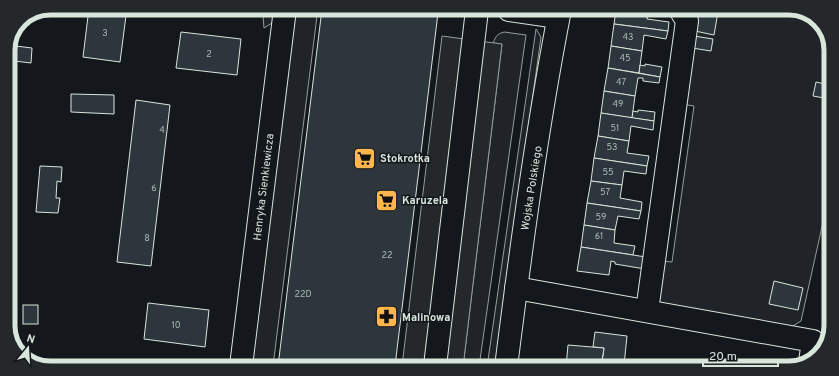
<svg xmlns="http://www.w3.org/2000/svg" width="839" height="376" viewBox="0 0 839 376" font-family="Overpass,sans-serif">
<rect width="100%" height="100%" fill="#14181c"/>
<!-- green -->
<g fill="#202428" stroke="#939e99">
<path d="M 264,9 L 276,9 L 275,21 L 264,28 L 263,16 Z"/>
<path d="M 295,11 L 317,16 L 273,366 L 251,366 Z"/>
<path d="M 698,11 L 806,11 L 823,24 L 831,47 L 829,195 L 801,321 L 788,329 L 656,303 L 663,261 L 672,262 L 694,106 L 681,104 Z"/>
<path d="M 536,29 L 541,37 L 495,367 L 487,367 Z"/>
<path d="M 504,32 L 526,35 L 479,367 L 463,367 L 502,44 L 493,43 C 496,36 497,34 504,32 Z"/>
</g>
<!-- parking -->
<path fill="#24282b" stroke="#939e99" d="M 442,36 L 502,44 L 463,367 L 402,366 Z"/>
<!-- building -->
<g fill="#2c363c" stroke="#d8e6dc">
<path d="M 89,8 L 127,8 L 120,62 L 83,57 Z"/>
<path d="M 322,9 L 410,10 L 438,13 L 395,366 L 278,366 Z"/>
<path d="M 616,10 L 648,11 L 647,19 L 669,22 L 668,31 L 614,24 Z"/>
<path d="M 698,11 L 718,12 L 714,35 L 695,31 Z"/>
<path d="M 20,21 L 16,46 L 32,48 L 31,63 L 14,61 L 11,88 L 8,88 L 8,47 Z"/>
<path d="M 614,24 L 668,31 L 666,39 L 644,35 L 642,51 L 611,46 Z"/>
<path d="M 181,32 L 241,39 L 237,75 L 176,68 Z"/>
<path d="M 694,36 L 713,39 L 711,51 L 692,48 Z"/>
<path d="M 611,46 L 642,51 L 639,73 L 608,68 Z"/>
<path d="M 645,64 L 662,67 L 660,77 L 639,73 L 640,65 L 645,66 Z"/>
<path d="M 608,68 L 660,77 L 659,83 L 643,81 L 643,78 L 638,78 L 635,96 L 604,91 Z"/>
<path d="M 816,82 L 830,85 L 830,99 L 813,96 Z"/>
<path d="M 604,91 L 635,96 L 632,118 L 601,113 Z"/>
<path d="M 71,94 L 114,95 L 114,114 L 71,112 Z"/>
<path d="M 136,100 L 170,105 L 151,266 L 117,262 Z"/>
<path d="M 638,110 L 655,112 L 654,121 L 632,118 L 633,111 L 638,112 Z"/>
<path d="M 601,113 L 654,121 L 653,130 L 631,126 L 629,141 L 598,136 Z"/>
<path d="M 598,136 L 629,141 L 627,153 L 649,156 L 647,166 L 594,158 Z"/>
<path d="M 594,158 L 647,166 L 646,174 L 624,171 L 622,185 L 591,181 Z"/>
<path d="M 40,166 L 62,167 L 61,182 L 57,181 L 56,198 L 60,198 L 58,213 L 36,212 Z"/>
<path d="M 591,181 L 622,185 L 620,198 L 642,202 L 641,211 L 587,203 Z"/>
<path d="M 587,203 L 641,211 L 639,219 L 618,216 L 615,230 L 584,225 Z"/>
<path d="M 584,225 L 615,230 L 614,243 L 635,246 L 633,255 L 581,247 Z"/>
<path d="M 581,247 L 646,257 L 645,269 L 615,264 L 615,262 L 611,261 L 609,275 L 577,271 Z"/>
<path d="M 774,281 L 803,288 L 798,310 L 769,304 Z"/>
<path d="M 148,303 L 209,310 L 205,347 L 144,339 Z"/>
<rect x="23" y="305" width="15" height="19"/>
<path d="M 595,332 L 627,336 L 624,365 L 602,362 L 604,348 L 593,347 Z"/>
<path d="M 568,345 L 604,348 L 601,367 L 566,367 Z"/>
</g>
<g fill="none" stroke-linecap="round" stroke-linejoin="round">
<defs>
<g id="minor">
<path d="M 509,10 L 558,17"/>
<path d="M 516,288 L 813,341 L 810,362"/>
<path d="M 647,311 L 687,21 L 681,11"/>
<path d="M 241,366 L 285,9"/>
<path d="M 435,366 L 477,10"/>
<path d="M 506,367 C 521,248 537,128 560,10"/>
</g>
</defs>
<!-- minor casing -->
<use href="#minor" stroke="#d8e6dc" stroke-width="24"/>
<!-- minor -->
<use href="#minor" stroke="#14181c" stroke-width="22"/>
</g>
<!-- icons -->
<defs>
<symbol id="supermarket-square" viewBox="-11 -11 22 22"><rect x="-9" y="-9" width="18" height="18" rx="4" fill="#ffb74d" stroke="#14181c"/><path d="M-6-5.5h2.5l.6 2H6L4.5 2H-2.5L-4.4-4H-6ZM-1.5 3.2a1.3 1.3 0 1 0 .1 0ZM3 3.2a1.3 1.3 0 1 0 .1 0Z" fill="#111"/></symbol>
<symbol id="pharmacy-square" viewBox="-11 -11 22 22"><rect x="-9" y="-9" width="18" height="18" rx="4" fill="#ffb74d" stroke="#14181c"/><path d="M-2-6h4v4h4v4h-4v4h-4v-4h-4v-4h4Z" fill="#111"/></symbol>
</defs>
<g fill-rule="evenodd">
<use href="#supermarket-square" x="352" y="146" width="25" height="25"/>
<use href="#supermarket-square" x="374" y="188" width="25" height="25"/>
<use href="#pharmacy-square" x="374" y="304" width="25" height="25"/>
</g>
<g text-anchor="middle" stroke-width="3" stroke-linejoin="round" paint-order="stroke">
<!-- number labels -->
<g font-size="9" fill="#adbab4">
<text x="105" y="36">3</text>
<text x="628" y="40">43</text>
<text x="209" y="57">2</text>
<text x="625" y="61">45</text>
<text x="621" y="85">47</text>
<text x="618" y="107">49</text>
<text x="615" y="131">51</text>
<text x="162" y="133">4</text>
<text x="612" y="150">53</text>
<text x="608" y="175">55</text>
<text x="154" y="191">6</text>
<text x="605" y="195">57</text>
<text x="601" y="220">59</text>
<text x="599" y="239">61</text>
<text x="147" y="241">8</text>
<text x="387" y="258">22</text>
<text x="303" y="297">22D</text>
<text x="176" y="328">10</text>
</g>
<!-- poi labels -->
<g font-size="11" font-weight="bold" fill="#d8e6dc" stroke="#14181c" text-anchor="start">
<text x="380" y="162">Stokrotka</text>
<text x="402" y="204">Karuzela</text>
<text x="402" y="321">Malinowa</text>
</g>
<!-- street labels -->
<g font-size="11" fill="#d8e6dc" stroke="#14181c">
<text transform="translate(263 187) rotate(-83)" y="4">Henryka Sienkiewicza</text>
<text transform="translate(531 188) rotate(-81)" y="4">Wojska Polskiego</text>
</g>
</g>
<!-- crop -->
<path d="M0 0H839V376H0ZM50 15H789A35 35 0 0 1 824 50V326A35 35 0 0 1 789 361H50A35 35 0 0 1 15 326V50A35 35 0 0 1 50 15Z" fill="#24282b" fill-rule="evenodd"/>
<path fill="none" stroke="#d8e6dc" stroke-width="5" d="M50 15H789A35 35 0 0 1 824 50V326A35 35 0 0 1 789 361H50A35 35 0 0 1 15 326V50A35 35 0 0 1 50 15Z"/>
<!-- north arrow -->
<g transform="translate(28 348) rotate(18)" stroke="#14181c" stroke-width="3" paint-order="stroke">
<path d="M0-3L7 15L0 10L-7 15Z" fill="#d8e6dc"/>
<text y="-6" font-size="11" font-weight="bold" text-anchor="middle" fill="#d8e6dc">N</text>
</g>
<!-- scale -->
<path d="M703 360v6h75v-6" fill="none" stroke="#d8e6dc" stroke-width="2"/>
<text x="709" y="360" font-size="12" fill="#d8e6dc" stroke="#14181c" stroke-width="3" paint-order="stroke">20 m</text>
</svg>
